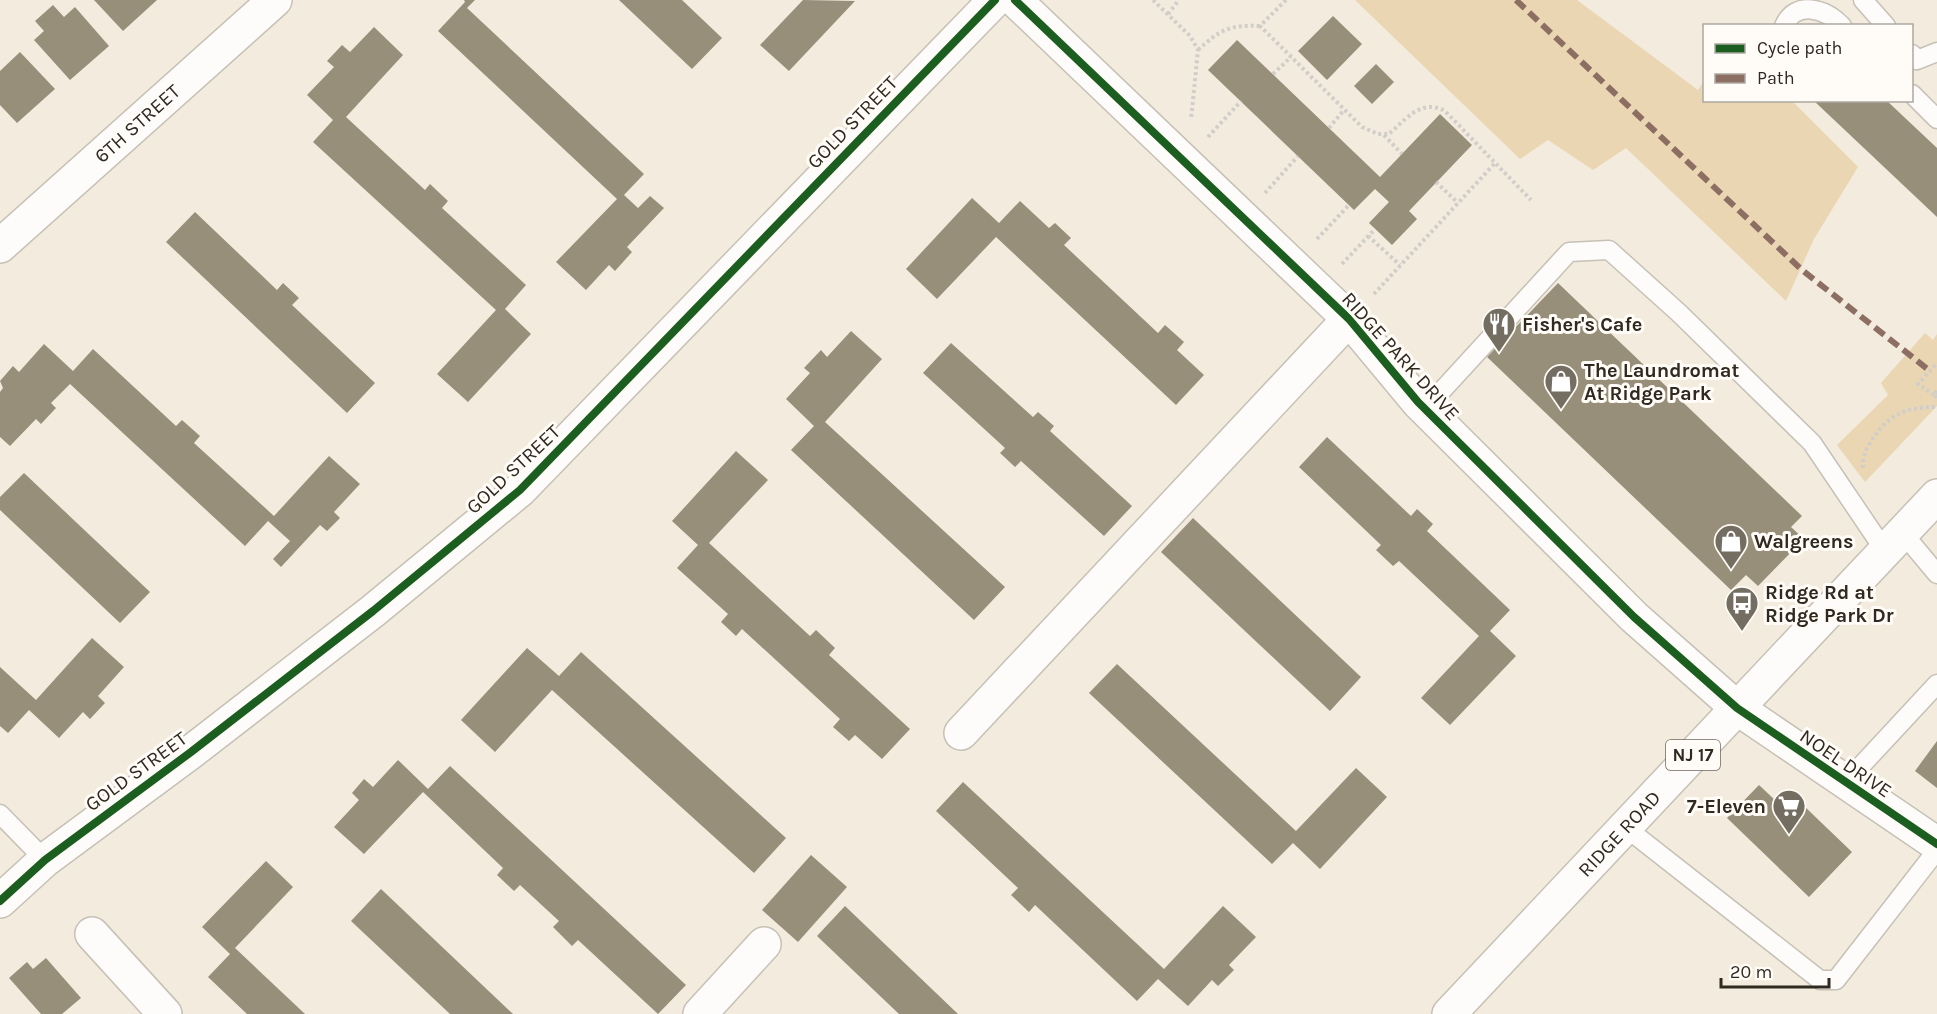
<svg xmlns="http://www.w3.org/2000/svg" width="1937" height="1014" viewBox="0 0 1937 1014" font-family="Karla,sans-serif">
<rect width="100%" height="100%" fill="#f3ebdd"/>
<!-- green -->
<g fill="#ead6b3">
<path d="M 1355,0 L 1577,0 L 1698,90 L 1704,81 L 1704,100 L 1792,101 L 1858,167 L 1814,239 L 1786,301 L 1626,148 L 1593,170 L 1548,140 L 1520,159 Z"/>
<path d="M 1925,333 L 1933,340 L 1937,334 L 1937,406 L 1865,482 L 1837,445 L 1888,395 L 1881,383 Z"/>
</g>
<!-- building -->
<g fill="#988f7a">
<path d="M 94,0 L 157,0 L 123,31 Z"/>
<path d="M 464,0 L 475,0 L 467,8 L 644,174 L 624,195 L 638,208 L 650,196 L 664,208 L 627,247 L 632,252 L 615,271 L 609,265 L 586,290 L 556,262 L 617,199 L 438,31 L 465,2 Z"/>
<path d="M 619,0 L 682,0 L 722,38 L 692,69 Z"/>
<path d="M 803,0 L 855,1 L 789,71 L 760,45 Z"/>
<path d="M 53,5 L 64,17 L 75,7 L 109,46 L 70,80 L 34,40 L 44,31 L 35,21 Z"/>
<path d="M 1333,16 L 1362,44 L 1327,80 L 1298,51 Z"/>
<path d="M 374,27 L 403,55 L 346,117 L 425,190 L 430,184 L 448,201 L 442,208 L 526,285 L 505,309 L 531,334 L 468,402 L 437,374 L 496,310 L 313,142 L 333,120 L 307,95 L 334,67 L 327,61 L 342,45 L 350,52 Z"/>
<path d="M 1237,40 L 1380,177 L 1440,114 L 1472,145 L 1409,211 L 1417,219 L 1392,245 L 1369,223 L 1389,202 L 1375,189 L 1354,210 L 1208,70 Z"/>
<path d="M 20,52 L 55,89 L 17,123 L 0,105 L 0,71 Z"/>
<path d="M 1376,64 L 1394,82 L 1372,104 L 1354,86 Z"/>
<path d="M 1813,100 L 1886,100 L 1937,148 L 1937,217 Z"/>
<path d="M 972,198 L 999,223 L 1020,201 L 1049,228 L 1055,223 L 1071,238 L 1064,245 L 1158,333 L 1165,325 L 1184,342 L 1177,350 L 1204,375 L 1176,405 L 996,237 L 937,299 L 906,269 Z"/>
<path d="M 195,212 L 277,290 L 283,283 L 299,298 L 292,305 L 375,383 L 347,413 L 166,242 Z"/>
<path d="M 1558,283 L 1802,516 L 1791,527 L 1804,539 L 1758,586 L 1746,575 L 1731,590 L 1487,357 Z"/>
<path d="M 851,331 L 882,359 L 825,422 L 1005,587 L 974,620 L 791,450 L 814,426 L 786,399 L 810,373 L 804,368 L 821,350 L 827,357 Z"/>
<path d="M 951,343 L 1033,417 L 1038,412 L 1054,426 L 1050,431 L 1132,506 L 1104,536 L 1021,461 L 1015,467 L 1000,453 L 1005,448 L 923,373 Z"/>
<path d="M 44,344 L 73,371 L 93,349 L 176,426 L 182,420 L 200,436 L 194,443 L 274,516 L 329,456 L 360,484 L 334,512 L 340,518 L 327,531 L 320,525 L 281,567 L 273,559 L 290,541 L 268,521 L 245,546 L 70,384 L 51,403 L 56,408 L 41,424 L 36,419 L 10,446 L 0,437 L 0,392 L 3,388 L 0,381 L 13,366 L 19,372 Z"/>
<path d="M 1327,437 L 1411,516 L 1417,509 L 1433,524 L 1427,531 L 1510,610 L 1490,631 L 1516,656 L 1450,725 L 1421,698 L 1479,636 L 1399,561 L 1393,566 L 1376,550 L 1381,545 L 1299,467 Z"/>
<path d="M 736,451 L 768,480 L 709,543 L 810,636 L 816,630 L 835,648 L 829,655 L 910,729 L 882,759 L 855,735 L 849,741 L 833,727 L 840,719 L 742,629 L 736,636 L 721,622 L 728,614 L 677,568 L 698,545 L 672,521 Z"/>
<path d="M 24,473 L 150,592 L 120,623 L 0,510 L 0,497 Z"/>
<path d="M 1193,518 L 1361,677 L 1330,711 L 1161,552 Z"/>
<path d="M 92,638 L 124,667 L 98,696 L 105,703 L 90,719 L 83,712 L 59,738 L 29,710 L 8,733 L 0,726 L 0,667 L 36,700 Z"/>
<path d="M 527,648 L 559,676 L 581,652 L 786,838 L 754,873 L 552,690 L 495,752 L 461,720 Z"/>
<path d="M 1117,664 L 1296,831 L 1356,768 L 1387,797 L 1320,869 L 1293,843 L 1272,864 L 1089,693 Z"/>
<path d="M 1937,741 L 1937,788 L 1915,771 Z"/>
<path d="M 398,760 L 428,789 L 450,766 L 686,985 L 658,1014 L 578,940 L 572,946 L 553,927 L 559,921 L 520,885 L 514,891 L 497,875 L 503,868 L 423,792 L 364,854 L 334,827 L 359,800 L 352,793 L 364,779 L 373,787 Z"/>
<path d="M 963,782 L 1164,969 L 1223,906 L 1256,937 L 1229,965 L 1234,970 L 1218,986 L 1212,980 L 1188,1006 L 1158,979 L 1137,1001 L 1035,905 L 1029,912 L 1011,895 L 1018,888 L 936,811 Z"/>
<path d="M 1759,785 L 1792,816 L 1803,805 L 1852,852 L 1809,897 L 1727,818 Z"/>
<path d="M 811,855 L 847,887 L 798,942 L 762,910 Z"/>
<path d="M 266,861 L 293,887 L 235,948 L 305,1014 L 247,1014 L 208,977 L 230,954 L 202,927 Z"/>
<path d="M 381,889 L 513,1014 L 450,1014 L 351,921 Z"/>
<path d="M 845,906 L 958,1014 L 899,1014 L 817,936 Z"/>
<path d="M 46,958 L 81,998 L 62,1014 L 41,1014 L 9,978 L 27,962 L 33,969 Z"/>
</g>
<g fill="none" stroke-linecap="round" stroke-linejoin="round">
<defs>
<g id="lane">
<path d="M 1863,0 L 1886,26"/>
<path d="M 1784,26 C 1795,0 1825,8 1842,26"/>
<path d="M 1912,54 L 1917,60 L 1937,52"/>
<path d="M 1912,94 L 1937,119"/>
<path d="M 1425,409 L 1569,252 L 1609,250 L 1679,313 L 1812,443 L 1885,551"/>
<path d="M 1902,532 L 1937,574"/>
<path d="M 1845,783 L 1937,684"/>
<path d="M 0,814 L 45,860"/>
<path d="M 1625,827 L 1820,980 L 1836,980 L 1937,850"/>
</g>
<g id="street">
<path d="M 1015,0 L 1349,319 L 1418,402 L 1634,617 L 1737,708 L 1937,844"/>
<path id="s1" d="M 0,246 L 275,0"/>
<path d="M 961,733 L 1349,319"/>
<path d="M 0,901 L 45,860 L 191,752 L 373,611 L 520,490 L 995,0"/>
<path d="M 92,934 L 165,1014"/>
<path d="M 700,1014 L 764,944"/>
</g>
<g id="primary">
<path id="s2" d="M 1449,1014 L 1937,496"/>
</g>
</defs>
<!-- lane casing -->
<use href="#lane" stroke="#c6c1b6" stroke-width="21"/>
<!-- street casing -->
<use href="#street" stroke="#c6c1b6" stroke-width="36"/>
<!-- primary casing -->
<use href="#primary" stroke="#c6c1b6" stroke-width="36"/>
<!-- path -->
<g stroke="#d1cec9" stroke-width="4" stroke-dasharray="3 3" stroke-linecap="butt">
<path d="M 1153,0 L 1190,36 L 1198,50 L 1191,120"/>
<path d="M 1286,0 L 1260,26 L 1362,127 L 1378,134 L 1389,134 C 1405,120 1421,98 1445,111 L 1531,200"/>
<path d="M 1168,14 L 1179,0"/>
<path d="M 1198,50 C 1221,29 1229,25 1260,26"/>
<path d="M 1273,74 L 1291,57"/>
<path d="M 1329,128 L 1344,110"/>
<path d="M 1384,135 L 1402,154"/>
<path d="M 1208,137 L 1241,101"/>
<path d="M 1436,182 L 1458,203"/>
<path d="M 1265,193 L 1298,156"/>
<path d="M 1368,236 L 1400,265"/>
<path d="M 1317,239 L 1349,205"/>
<path d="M 1342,264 L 1375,229"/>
<path d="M 1374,294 L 1496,162"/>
<path d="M 1937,391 L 1934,395 L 1937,398"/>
<path d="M 1934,395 L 1918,384 L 1937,363"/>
<path d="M 1863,468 C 1862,457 1867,447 1873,438 C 1890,413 1908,407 1937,407"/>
</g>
<!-- lane -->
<use href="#lane" stroke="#fdfcfa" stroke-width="18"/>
<!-- street -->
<use href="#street" stroke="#fdfcfa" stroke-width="33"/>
<!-- primary -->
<use href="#primary" stroke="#fdfcfa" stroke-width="33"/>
<!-- quiet -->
<path stroke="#8d6e63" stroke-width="6" stroke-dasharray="12 6" stroke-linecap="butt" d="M 1516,0 L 1802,270 L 1930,371"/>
<defs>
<g id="cycleway">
<path d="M 1015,0 L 1349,319 L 1418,402 L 1634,617 L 1737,708 L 1937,844"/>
<path d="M 0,901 L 45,860 L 191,752 L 373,611 L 520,490 L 995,0"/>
</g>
</defs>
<!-- cycleway casing -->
<use href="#cycleway" stroke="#fffcf7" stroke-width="11"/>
<!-- cycleway -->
<use href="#cycleway" stroke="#1b5e20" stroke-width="8"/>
</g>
<!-- icons -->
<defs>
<symbol id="restaurant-pin" viewBox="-11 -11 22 30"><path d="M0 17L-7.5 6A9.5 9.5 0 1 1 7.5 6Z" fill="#746d62" stroke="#fffcf7"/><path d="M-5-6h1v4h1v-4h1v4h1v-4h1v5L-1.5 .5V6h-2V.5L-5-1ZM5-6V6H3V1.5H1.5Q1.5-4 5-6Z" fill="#fff"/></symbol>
<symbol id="shop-pin" viewBox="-11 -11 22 30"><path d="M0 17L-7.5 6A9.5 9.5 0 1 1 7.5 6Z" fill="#746d62" stroke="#fffcf7"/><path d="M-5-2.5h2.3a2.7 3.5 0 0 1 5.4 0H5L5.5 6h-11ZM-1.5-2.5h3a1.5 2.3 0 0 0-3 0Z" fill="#fff"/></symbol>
<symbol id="bus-pin" viewBox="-11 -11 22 30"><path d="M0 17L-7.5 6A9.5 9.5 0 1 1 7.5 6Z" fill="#746d62" stroke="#fffcf7"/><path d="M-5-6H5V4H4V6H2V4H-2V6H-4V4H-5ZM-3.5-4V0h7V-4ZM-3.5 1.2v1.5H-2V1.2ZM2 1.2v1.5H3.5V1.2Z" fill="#fff"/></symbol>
<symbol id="supermarket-pin" viewBox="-11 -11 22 30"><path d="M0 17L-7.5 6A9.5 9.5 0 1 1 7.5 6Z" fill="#746d62" stroke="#fffcf7"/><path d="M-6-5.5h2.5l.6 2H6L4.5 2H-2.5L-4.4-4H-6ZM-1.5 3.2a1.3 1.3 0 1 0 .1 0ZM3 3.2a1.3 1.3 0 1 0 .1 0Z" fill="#fff"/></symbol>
</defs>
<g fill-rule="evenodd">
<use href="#restaurant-pin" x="1480" y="305" width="38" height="52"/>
<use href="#shop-pin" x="1542" y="362" width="38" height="52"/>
<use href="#shop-pin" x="1712" y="522" width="38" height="52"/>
<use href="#bus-pin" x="1723" y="584" width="38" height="52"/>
<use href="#supermarket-pin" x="1770" y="787" width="38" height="52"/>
</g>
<g text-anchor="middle" stroke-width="6" stroke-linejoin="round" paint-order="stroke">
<!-- shield labels -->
<rect fill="#fffcf7" stroke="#6d6860" stroke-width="1.5" x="1666" y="740" width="54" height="30" rx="4.5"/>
<g font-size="18" font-weight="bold" fill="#2f2920">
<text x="1693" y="761">NJ 17</text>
</g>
<!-- street labels -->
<g font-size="20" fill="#2f2920" stroke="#fffcf7">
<text transform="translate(852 122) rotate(-46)" y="7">GOLD STREET</text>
<text dy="7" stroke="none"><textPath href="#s1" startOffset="184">6TH STREET</textPath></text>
<text transform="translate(1401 356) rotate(48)" y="7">RIDGE PARK DRIVE</text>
<text transform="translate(513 469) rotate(-43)" y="7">GOLD STREET</text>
<text transform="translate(1846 763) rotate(34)" y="7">NOEL DRIVE</text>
<text transform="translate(136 771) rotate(-36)" y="7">GOLD STREET</text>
<text dy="7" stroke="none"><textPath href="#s2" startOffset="248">RIDGE ROAD</textPath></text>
</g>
<!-- poi labels -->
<g font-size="20" font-weight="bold" fill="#2f2920" stroke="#fffcf7" text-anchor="start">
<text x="1522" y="331">Fisher's Cafe</text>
<text x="1584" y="377">The Laundromat<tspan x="1584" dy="23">At Ridge Park</tspan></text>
<text x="1754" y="548">Walgreens</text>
<text x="1765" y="599">Ridge Rd at<tspan x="1765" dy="23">Ridge Park Dr</tspan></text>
<text x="1766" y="813" text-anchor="end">7-Eleven</text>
</g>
</g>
<!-- legend -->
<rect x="1703" y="24" width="210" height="78" fill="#fffcf7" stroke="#aca8a1" stroke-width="1.5"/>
<rect x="1715" y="44" width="30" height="9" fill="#1b5e20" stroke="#aca8a1" stroke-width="1.5"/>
<text x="1757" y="54" font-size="18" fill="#2f2920">Cycle path</text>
<rect x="1715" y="74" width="30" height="9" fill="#8d6e63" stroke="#aca8a1" stroke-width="1.5"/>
<text x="1757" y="84" font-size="18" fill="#2f2920">Path</text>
<!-- scale -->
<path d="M1721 978v9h108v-9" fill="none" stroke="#2f2920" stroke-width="3"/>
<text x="1730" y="978" font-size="18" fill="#2f2920" stroke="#fffcf7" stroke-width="4.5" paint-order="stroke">20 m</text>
</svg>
